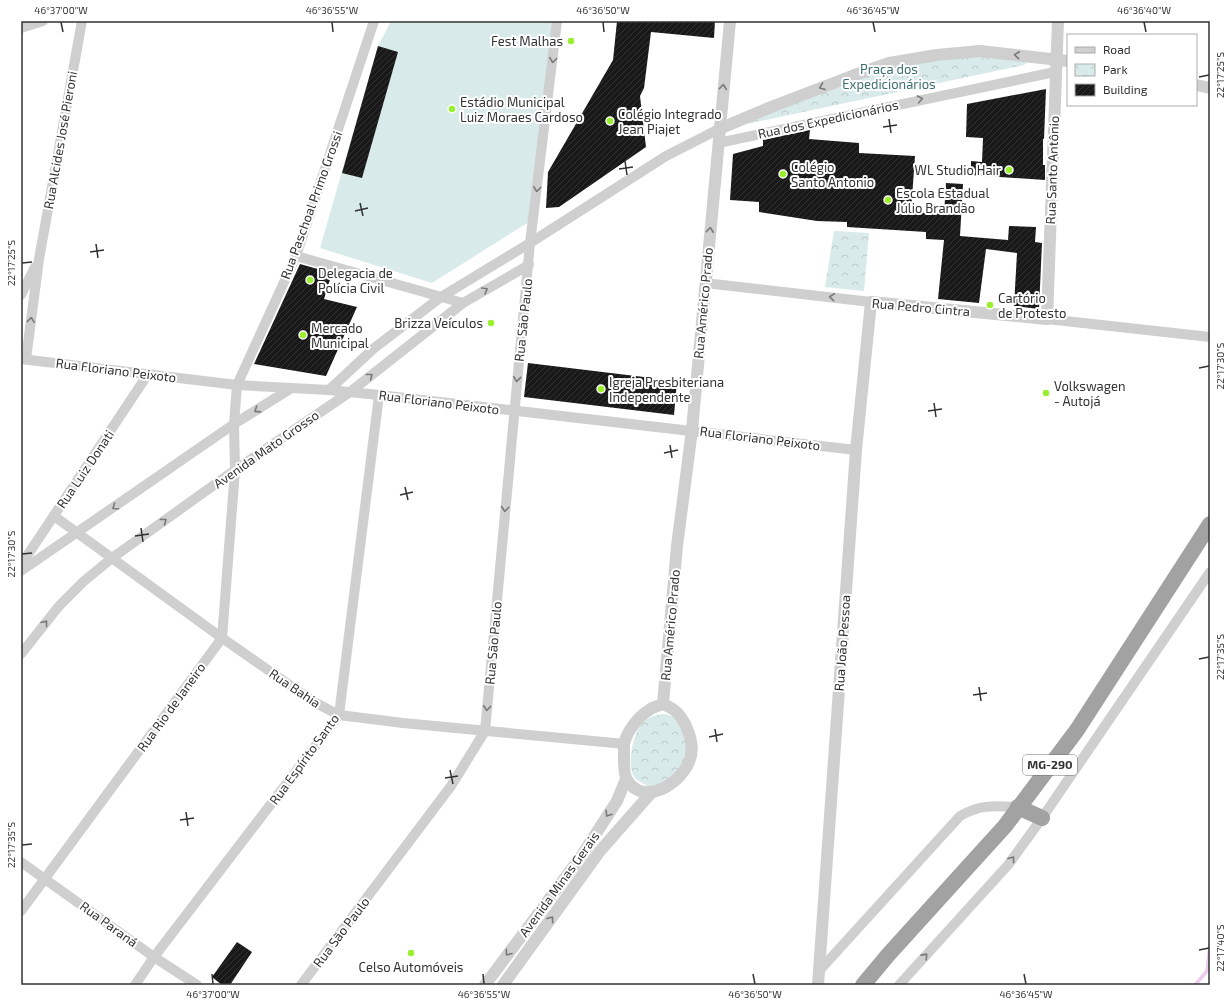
<svg xmlns="http://www.w3.org/2000/svg" width="1231" height="1006" viewBox="0 0 1231 1006" font-family="'Exo 2',sans-serif">
<defs>
<pattern id="park-crowns" width="20" height="18" patternUnits="userSpaceOnUse"><rect width="20" height="18" fill="#d9eaea"/><path d="M2 6a3 3 0 1 1 6 0M12 15a3 3 0 1 1 6 0" fill="none" stroke="#bbc9c9"/></pattern>
<pattern id="building-hatch" width="6" height="6" patternUnits="userSpaceOnUse"><rect width="6" height="6" fill="#191919"/><path d="M-1 1l2-2M0 6l6-6M5 7l2-2" fill="none" stroke="#323232"/></pattern>
</defs>
<rect width="100%" height="100%" fill="#fff"/>
<!-- park -->
<g fill="url(#park-crowns)">
<path d="M 944,51 L 1032,57 L 1024,65 L 728,128 L 762,105 Z"/>
<path d="M 834,231 L 869,233 L 864,291 L 825,287 Z"/>
<path d="M 663,714 C 680,715 689,737 687,752 C 686,757 683,762 680,766 C 679,769 677,775 675,777 C 668,783 656,785 648,787 C 645,784 638,781 635,778 C 626,767 633,732 643,722 C 648,717 656,715 663,714 Z"/>
</g>
<!-- garden -->
<path fill="#d9eaea" d="M 391,21 L 540,21 L 555,22 L 532,220 L 432,283 L 320,248 L 378,46 Z"/>
<g fill="none" stroke-linecap="round" stroke-linejoin="round">
<!-- stream -->
<path stroke="#ecccef" stroke-width="3.5" d="M 1195,985 L 1207,971 L 1210,945"/>
</g>
<!-- building -->
<g fill="url(#building-hatch)">
<path d="M 617,21 L 715,21 L 714,38 L 651,32 L 644,88 L 640,96 L 646,147 L 559,207 L 546,208 L 548,172 L 613,60 Z"/>
<path d="M 378,46 L 398,52 L 362,178 L 342,173 Z"/>
<path d="M 1046,89 L 1044,139 L 1043,139 L 1043,165 L 1045,165 L 1045,180 L 971,175 L 971,161 L 982,162 L 983,138 L 966,137 L 967,104 Z"/>
<path d="M 810,130 L 809,139 L 859,143 L 859,153 L 915,156 L 911,212 L 944,214 L 946,183 L 963,184 L 960,236 L 1008,240 L 1009,226 L 1036,227 L 1035,242 L 1042,243 L 1039,309 L 1014,306 L 1017,253 L 986,249 L 979,303 L 938,299 L 944,240 L 926,239 L 926,232 L 847,227 L 847,222 L 817,221 L 759,212 L 759,202 L 730,200 L 733,154 L 763,146 L 763,140 Z"/>
<path d="M 300,264 L 332,273 L 324,299 L 357,307 L 326,376 L 254,364 Z"/>
<path d="M 528,363 L 677,381 L 674,415 L 524,397 Z"/>
<path d="M 237,942 L 252,952 L 230,985 L 222,985 L 212,977 Z"/>
</g>
<g fill="none" stroke-linecap="round" stroke-linejoin="round">
<!-- minor -->
<g stroke="#cfcfcf" stroke-width="10">
<path d="M 21,28 L 43,21"/>
<path d="M 718,143 L 1055,72"/>
<path d="M 296,256 L 463,303"/>
<path d="M 705,283 L 871,302"/>
<path d="M 21,295 L 35,267"/>
<path d="M 1047,319 L 1210,337"/>
<path d="M 21,359 L 237,385 L 329,390 L 379,395 L 856,450"/>
<path d="M 26,359 L 39,259 L 82,21"/>
<path d="M 329,390 L 373,349 L 441,297 L 530,243 L 666,156 L 719,129"/>
<path d="M 54,516 L 222,638 L 314,702 L 339,715 L 403,723 L 625,744"/>
<path d="M 21,565 L 148,374"/>
<path d="M 21,571 L 234,424 L 290,389"/>
<path d="M 21,654 L 59,606 L 83,582 L 112,558 L 235,470 L 350,392 L 463,303 L 529,265"/>
<path d="M 21,862 L 154,957 L 197,985"/>
<path d="M 21,911 L 222,638 L 235,470 L 234,424 L 237,385 L 296,256 L 374,21"/>
<path d="M 819,971 L 960,816 C 981,804 995,806 1018,807"/>
<path d="M 135,985 L 154,957 L 339,715 L 379,395"/>
<path d="M 301,985 L 451,786 L 485,731 L 530,243 L 557,21"/>
<path d="M 899,985 L 1008,865 L 1042,818 L 1210,572"/>
</g>
<!-- tertiary -->
<g stroke="#cfcfcf" stroke-width="12">
<path d="M 1196,85 L 1210,88"/>
<path d="M 719,129 L 771,107 L 852,76 L 889,63 L 937,55 L 980,51 L 1068,61"/>
<path d="M 663,704 L 677,546 L 692,430 L 730,21"/>
<path d="M 663,704 C 675,709 680,714 686,726 C 691,737 694,751 689,762 C 680,784 644,807 627,780 C 624,775 624,765 624,759 C 624,754 624,749 624,744 C 627,731 638,717 649,710 C 653,707 658,706 663,704 Z"/>
<path d="M 485,985 L 582,855 L 617,801 L 626,779"/>
<path d="M 503,985 L 600,851 L 651,793"/>
<path d="M 818,985 L 856,450 L 871,302 L 1047,319 L 1058,21"/>
</g>
<!-- trunk -->
<g stroke="#a2a2a2" stroke-width="16">
<path d="M 1018,807 L 1042,818"/>
<path d="M 863,985 L 888,955 L 1005,826 L 1077,730 L 1210,524"/>
</g>
</g>
<!-- one-way arrows -->
<defs><path id="oneway-chevron" d="M-2-3.5L2.5 0L-2 3.5" fill="none" stroke-width="1.6" stroke-linecap="round" stroke-linejoin="round"/></defs>
<g stroke="#797979">
<use href="#oneway-chevron" transform="translate(1017 55) rotate(-174)"/>
<use href="#oneway-chevron" transform="translate(553 60) rotate(97)"/>
<use href="#oneway-chevron" transform="translate(723 87) rotate(-85)"/>
<use href="#oneway-chevron" transform="translate(822 87) rotate(159)"/>
<use href="#oneway-chevron" transform="translate(920 99) rotate(-11)"/>
<use href="#oneway-chevron" transform="translate(537 189) rotate(97)"/>
<use href="#oneway-chevron" transform="translate(710 230) rotate(-85)"/>
<use href="#oneway-chevron" transform="translate(485 290) rotate(-30)"/>
<use href="#oneway-chevron" transform="translate(832 297) rotate(-174)"/>
<use href="#oneway-chevron" transform="translate(31 320) rotate(-83)"/>
<use href="#oneway-chevron" transform="translate(370 376) rotate(-38)"/>
<use href="#oneway-chevron" transform="translate(517 379) rotate(96)"/>
<use href="#oneway-chevron" transform="translate(257 410) rotate(147)"/>
<use href="#oneway-chevron" transform="translate(115 507) rotate(145)"/>
<use href="#oneway-chevron" transform="translate(505 509) rotate(95)"/>
<use href="#oneway-chevron" transform="translate(164 521) rotate(-36)"/>
<use href="#oneway-chevron" transform="translate(45 623) rotate(-52)"/>
<use href="#oneway-chevron" transform="translate(487 708) rotate(95)"/>
<use href="#oneway-chevron" transform="translate(608 814) rotate(123)"/>
<use href="#oneway-chevron" transform="translate(1012 859) rotate(-53)"/>
<use href="#oneway-chevron" transform="translate(551 919) rotate(-54)"/>
<use href="#oneway-chevron" transform="translate(508 953) rotate(126)"/>
<use href="#oneway-chevron" transform="translate(925 956) rotate(-48)"/>
</g>
<!-- ticks -->
<path fill="none" stroke="#323232" stroke-width="1.5" d="M 61,22 L 63,32M 332,22 L 333,32M 603,22 L 604,32M 873,22 L 875,32M 1144,22 L 1146,32M 1199,77 L 1209,75M 889,119 L 891,133M 883,127 L 897,125M 625,161 L 627,175M 619,169 L 633,167M 360,203 L 363,216M 355,211 L 368,208M 96,244 L 98,258M 90,252 L 104,250M 22,263 L 32,262M 1199,368 L 1209,366M 934,403 L 936,417M 928,411 L 942,409M 670,445 L 672,458M 664,453 L 678,450M 405,487 L 408,500M 400,495 L 413,492M 141,528 L 143,542M 135,536 L 149,534M 22,554 L 32,553M 1199,659 L 1209,657M 979,687 L 981,701M 973,695 L 987,693M 715,729 L 717,742M 709,737 L 723,734M 450,770 L 453,784M 445,778 L 458,776M 186,812 L 188,826M 180,820 L 194,818M 22,845 L 32,844M 1199,950 L 1209,948M 212,974 L 213,984M 483,974 L 484,984M 753,974 L 755,984M 1024,974 L 1026,984"/>
<!-- markers -->
<g fill="#9af02e" stroke="#fff" stroke-width="1.5">
<circle cx="571" cy="41" r="4"/>
<circle cx="452" cy="109" r="4"/>
<circle cx="610" cy="121" r="4"/>
<circle cx="1009" cy="170" r="4"/>
<circle cx="783" cy="174" r="4"/>
<circle cx="888" cy="200" r="4"/>
<circle cx="310" cy="280" r="4"/>
<circle cx="990" cy="305" r="4"/>
<circle cx="491" cy="323" r="4"/>
<circle cx="303" cy="335" r="4"/>
<circle cx="601" cy="389" r="4"/>
<circle cx="1046" cy="393" r="4"/>
<circle cx="411" cy="953" r="4"/>
</g>
<g text-anchor="middle" stroke-width="4" stroke-linejoin="round" paint-order="stroke">
<!-- shield labels -->
<rect fill="#fff" stroke="#707070" stroke-width="1" x="1023" y="755" width="54" height="20" rx="3"/>
<g font-size="12" font-weight="bold" fill="#323232">
<text x="1050" y="769">MG-290</text>
</g>
<!-- poi labels -->
<g font-size="13" fill="#323232" stroke="#fff" text-anchor="start">
<text x="563" y="46" text-anchor="end">Fest Malhas</text>
<text x="460" y="107">Estádio Municipal<tspan x="460" dy="15">Luiz Moraes Cardoso</tspan></text>
<text x="618" y="119">Colégio Integrado<tspan x="618" dy="15">Jean Piajet</tspan></text>
<text x="791" y="172">Colégio<tspan x="791" dy="15">Santo Antonio</tspan></text>
<text x="1001" y="175" text-anchor="end">WL Studio Hair</text>
<text x="896" y="198">Escola Estadual<tspan x="896" dy="15">Júlio Brandão</tspan></text>
<text x="318" y="278">Delegacia de<tspan x="318" dy="15">Polícia Civil</tspan></text>
<text x="998" y="303">Cartório<tspan x="998" dy="15">de Protesto</tspan></text>
<text x="483" y="328" text-anchor="end">Brizza Veículos</text>
<text x="311" y="333">Mercado<tspan x="311" dy="15">Municipal</tspan></text>
<text x="609" y="387">Igreja Presbiteriana<tspan x="609" dy="15">Independente</tspan></text>
<text x="1054" y="391">Volkswagen<tspan x="1054" dy="15">- Autojá</tspan></text>
<text x="411" y="972" text-anchor="middle">Celso Automóveis</text>
</g>
<!-- park labels -->
<g font-size="13" fill="#3c6f72" stroke="#fff">
<text x="889" y="74">Praça dos<tspan x="889" dy="15">Expedicionários</tspan></text>
</g>
<!-- street labels -->
<g font-size="13" fill="#323232" stroke="#fff">
<text transform="translate(828 119) rotate(-12)" y="5">Rua dos Expedicionários</text>
<text transform="translate(60 140) rotate(-80)" y="5">Rua Alcides José Pieroni</text>
<text transform="translate(1052 170) rotate(-88)" y="5">Rua Santo Antônio</text>
<text transform="translate(311 205) rotate(-70)" y="5">Rua Paschoal Primo Grossi</text>
<text transform="translate(703 303) rotate(-85)" y="5">Rua Américo Prado</text>
<text transform="translate(921 307) rotate(5)" y="5">Rua Pedro Cintra</text>
<text transform="translate(523 320) rotate(-84)" y="5">Rua São Paulo</text>
<text transform="translate(116 370) rotate(7)" y="5">Rua Floriano Peixoto</text>
<text transform="translate(439 402) rotate(7)" y="5">Rua Floriano Peixoto</text>
<text transform="translate(760 438) rotate(7)" y="5">Rua Floriano Peixoto</text>
<text transform="translate(266 449) rotate(-35)" y="5">Avenida Mato Grosso</text>
<text transform="translate(85 469) rotate(-56)" y="5">Rua Luiz Donati</text>
<text transform="translate(670 625) rotate(-85)" y="5">Rua Américo Prado</text>
<text transform="translate(493 643) rotate(-85)" y="5">Rua São Paulo</text>
<text transform="translate(842 643) rotate(-86)" y="5">Rua João Pessoa</text>
<text transform="translate(295 688) rotate(34)" y="5">Rua Bahia</text>
<text transform="translate(171 707) rotate(-54)" y="5">Rua Rio de Janeiro</text>
<text transform="translate(304 759) rotate(-54)" y="5">Rua Espírito Santo</text>
<text transform="translate(559 884) rotate(-54)" y="5">Avenida Minas Gerais</text>
<text transform="translate(109 924) rotate(36)" y="5">Rua Paraná</text>
<text transform="translate(341 932) rotate(-53)" y="5">Rua São Paulo</text>
</g>
</g>
<!-- border -->
<rect width="1231" height="1006" fill="none" stroke="#ffffff" stroke-width="44"/>
<!-- legend -->
<rect x="1067" y="34" width="130" height="72" fill="#ffffff" stroke="#adadad"/>
<rect x="1075" y="47" width="20" height="6" fill="#cfcfcf" stroke="#adadad"/>
<text x="1103" y="54" font-size="12" fill="#323232">Road</text>
<rect x="1075" y="64" width="20" height="12" fill="url(#park-crowns)" stroke="#adadad"/>
<text x="1103" y="74" font-size="12" fill="#323232">Park</text>
<rect x="1075" y="84" width="20" height="12" fill="url(#building-hatch)" stroke="#adadad"/>
<text x="1103" y="94" font-size="12" fill="#323232">Building</text>
<rect x="22" y="22" width="1187" height="962" fill="none" stroke="#323232" stroke-width="1.5"/>
<g font-size="10" text-anchor="middle" fill="#323232">
<text x="61" y="14">46°37'00"W</text>
<text x="332" y="14">46°36'55"W</text>
<text x="603" y="14">46°36'50"W</text>
<text x="873" y="14">46°36'45"W</text>
<text x="1144" y="14">46°36'40"W</text>
<text transform="translate(1220 75) rotate(-90)" y="4">22°17'25"S</text>
<text transform="translate(11 263) rotate(-90)" y="4">22°17'25"S</text>
<text transform="translate(1220 366) rotate(-90)" y="4">22°17'30"S</text>
<text transform="translate(11 554) rotate(-90)" y="4">22°17'30"S</text>
<text transform="translate(1220 657) rotate(-90)" y="4">22°17'35"S</text>
<text transform="translate(11 845) rotate(-90)" y="4">22°17'35"S</text>
<text transform="translate(1220 948) rotate(-90)" y="4">22°17'40"S</text>
<text x="213" y="998">46°37'00"W</text>
<text x="484" y="998">46°36'55"W</text>
<text x="755" y="998">46°36'50"W</text>
<text x="1026" y="998">46°36'45"W</text>
</g>
</svg>
